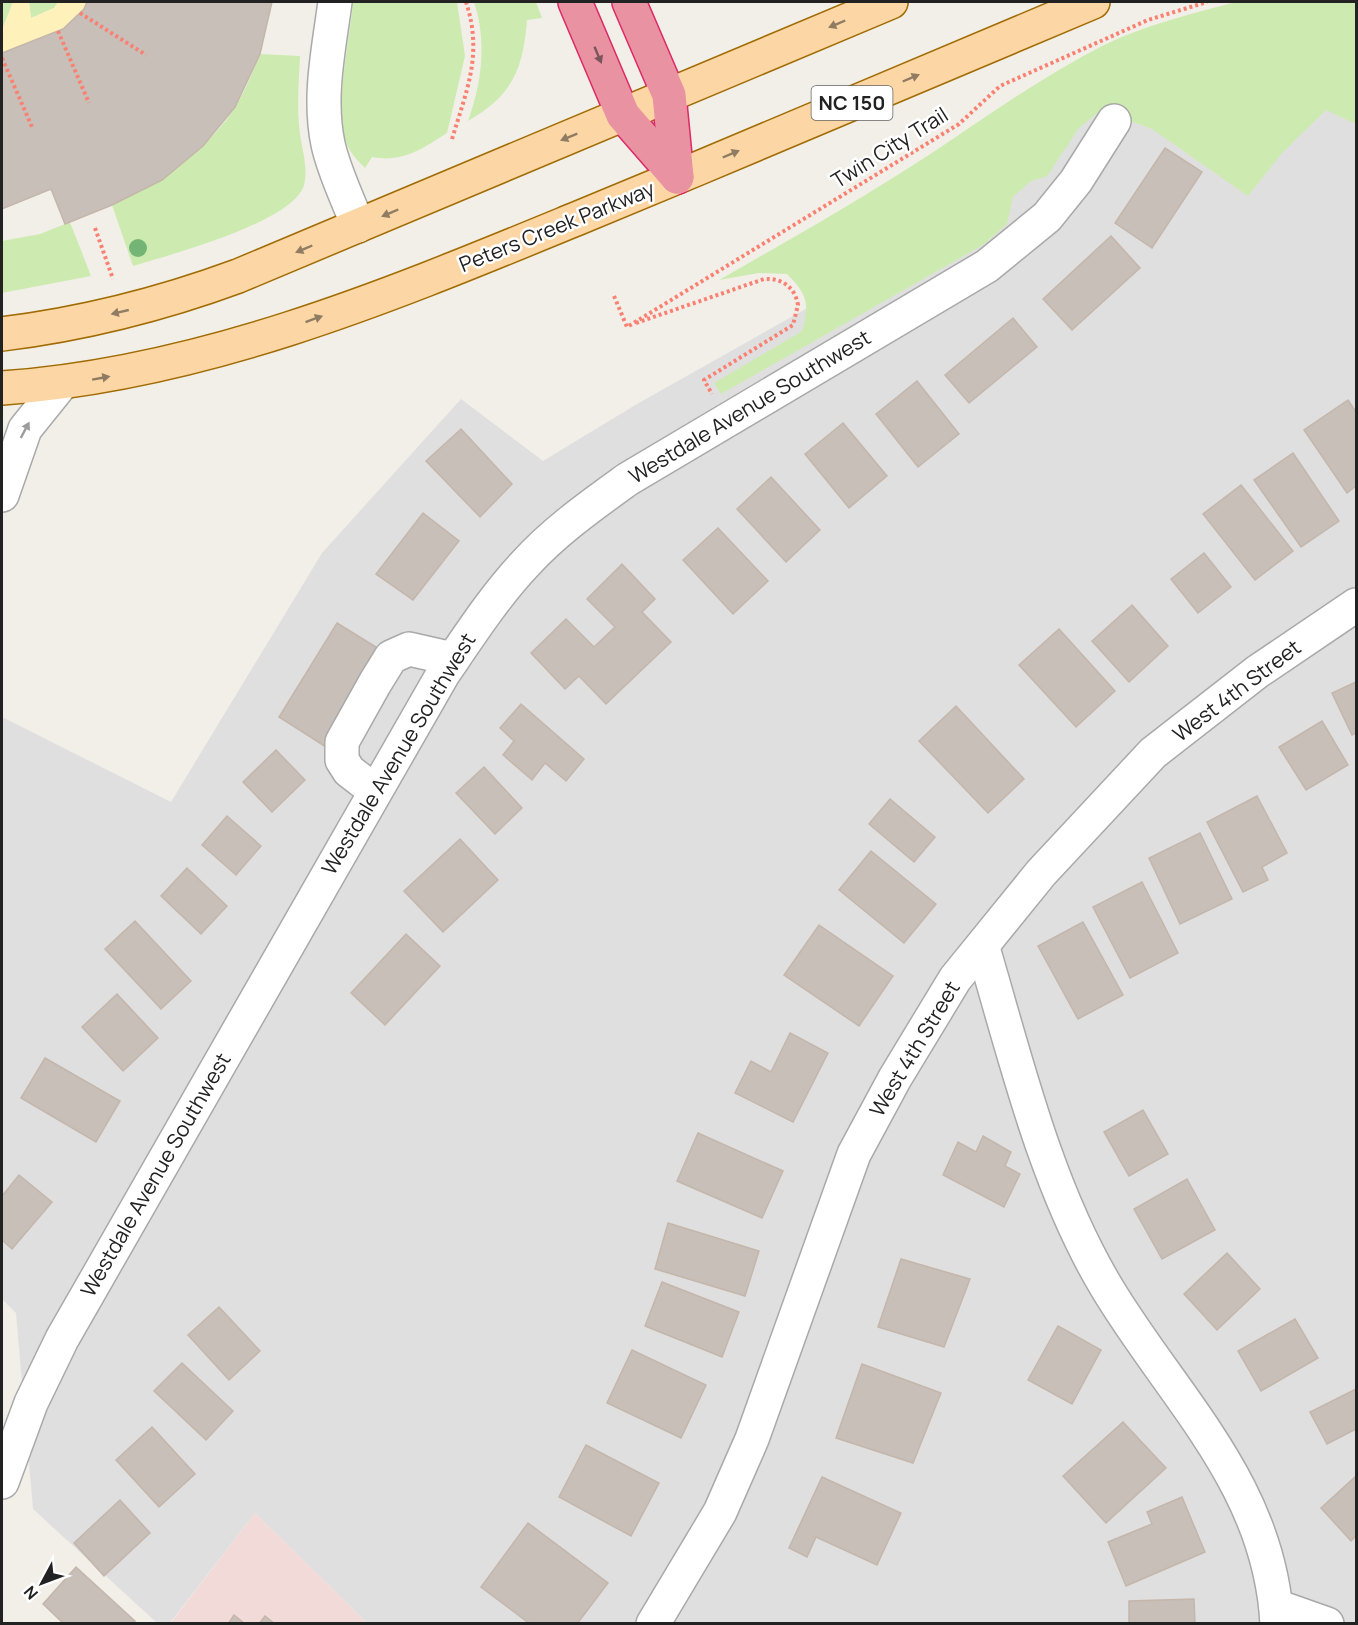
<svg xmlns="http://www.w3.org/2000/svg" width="1358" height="1625" viewBox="0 0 1358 1625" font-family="Manrope,sans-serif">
<rect width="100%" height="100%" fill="#f2efe9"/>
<!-- residential -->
<path fill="#e0dfdf" d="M 1088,86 L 1356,94 L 1356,1623 L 367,1623 L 255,1513 L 170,1623 L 157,1623 L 33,1509 L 16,1313 L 2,1299 L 2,717 L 171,802 L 322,553 L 461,399 L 543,461 L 637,404 L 905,253 Z"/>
<!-- commercial -->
<path fill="#f2dad9" d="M 255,1513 L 367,1623 L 170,1624 Z"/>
<!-- grass -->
<g fill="#cdebb0">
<path d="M 2,2 L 13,2 L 2,30 Z"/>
<path d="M 29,2 L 58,2 L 54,8 L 31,18 Z"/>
<path d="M 353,2 L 457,2 L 465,56 L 447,133 C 422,149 402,163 372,157 L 365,168 C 357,160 350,153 346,142 C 334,105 350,40 353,2 Z"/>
<path d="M 474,2 L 536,2 L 542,18 L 527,20 C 523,69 513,95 468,121 C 482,82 487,42 474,2 Z"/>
<path d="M 1236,2 L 1356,2 L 1356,124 L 1326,110 L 1282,153 L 1248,196 L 1152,129 L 1101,110 L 1079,128 L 1047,176 L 1031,181 L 1013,197 L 1007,224 L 983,245 L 721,394 L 714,383 L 802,331 C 810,303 807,294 787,274 L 759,273 L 719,280 C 801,233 885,186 963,132 C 1008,101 1054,71 1102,46 C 1145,25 1190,14 1236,2 Z"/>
<path d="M 260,54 L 300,56 C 299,79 297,102 299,125 C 300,143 309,167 304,185 C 294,222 169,255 133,266 L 112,205 C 160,181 208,152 237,104 C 246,89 253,70 260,54 Z"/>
<path d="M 70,222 L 91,276 L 2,293 L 2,241 L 40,234 Z"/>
</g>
<!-- sand -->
<path fill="#fff1ba" d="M 13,2 L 29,2 L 31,18 L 54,8 L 58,2 L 87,2 C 75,33 30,42 2,53 L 2,30 Z"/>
<!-- building -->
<g fill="#c7bfb8" stroke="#c4b6ab" stroke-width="1.5">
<path d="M 87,2 L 272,2 L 260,54 L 235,107 L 203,146 L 162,180 L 112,205 L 65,224 L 51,189 L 2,209 L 2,53 L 63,29 L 84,9 Z"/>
<path d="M 1165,148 L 1202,172 L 1152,248 L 1115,223 Z"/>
<path d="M 1111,236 L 1140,268 L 1072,330 L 1043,299 Z"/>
<path d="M 1013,318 L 1037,347 L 969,403 L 945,375 Z"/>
<path d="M 917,381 L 959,434 L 918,467 L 876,414 Z"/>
<path d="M 1348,400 L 1356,412 L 1356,486 L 1347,493 L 1304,430 Z"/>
<path d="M 843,423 L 887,476 L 849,508 L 805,454 Z"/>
<path d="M 461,429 L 512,484 L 480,517 L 426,461 Z"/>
<path d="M 1293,453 L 1339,521 L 1301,547 L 1254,480 Z"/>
<path d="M 771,477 L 820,530 L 786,562 L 737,509 Z"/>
<path d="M 1241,485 L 1293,551 L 1255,580 L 1203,514 Z"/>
<path d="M 423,513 L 459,541 L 413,600 L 376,574 Z"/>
<path d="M 718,528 L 768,581 L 733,614 L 683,560 Z"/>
<path d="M 1204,553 L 1231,587 L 1198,613 L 1171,579 Z"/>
<path d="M 622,564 L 655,599 L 642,612 L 671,642 L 606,704 L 579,676 L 565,689 L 531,653 L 566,619 L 594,647 L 615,627 L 587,599 Z"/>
<path d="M 1132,605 L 1168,646 L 1129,682 L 1092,641 Z"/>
<path d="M 337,623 L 405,665 L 326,747 L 279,717 Z"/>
<path d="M 1059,629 L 1115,691 L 1076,727 L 1019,665 Z"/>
<path d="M 1356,682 L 1356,733 L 1352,735 L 1332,693 Z"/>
<path d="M 521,704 L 584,759 L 566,781 L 545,763 L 532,780 L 503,755 L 514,741 L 500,728 Z"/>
<path d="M 956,706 L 1024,779 L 988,813 L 919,741 Z"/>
<path d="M 1322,721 L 1348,765 L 1306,790 L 1279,747 Z"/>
<path d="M 276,750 L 305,780 L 272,812 L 243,782 Z"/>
<path d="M 484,767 L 522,808 L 495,834 L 456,793 Z"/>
<path d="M 1257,796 L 1287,853 L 1262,867 L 1268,880 L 1243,892 L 1207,822 Z"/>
<path d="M 890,799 L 935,837 L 914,862 L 869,824 Z"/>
<path d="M 227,816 L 261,846 L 236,875 L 202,845 Z"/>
<path d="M 1200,833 L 1232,899 L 1180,924 L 1149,858 Z"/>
<path d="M 460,839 L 498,880 L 443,932 L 404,891 Z"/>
<path d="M 871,851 L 936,904 L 904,943 L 839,890 Z"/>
<path d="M 187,868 L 227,906 L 201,934 L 161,896 Z"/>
<path d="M 1142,882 L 1178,953 L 1130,978 L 1093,907 Z"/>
<path d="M 135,921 L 191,981 L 161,1009 L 105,949 Z"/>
<path d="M 1083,922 L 1123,995 L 1078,1019 L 1038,946 Z"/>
<path d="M 819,925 L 893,976 L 859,1026 L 784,975 Z"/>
<path d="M 406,934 L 440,966 L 385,1025 L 351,993 Z"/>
<path d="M 117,994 L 158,1038 L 123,1071 L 82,1027 Z"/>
<path d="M 790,1033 L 828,1053 L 793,1122 L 735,1093 L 751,1061 L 771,1072 Z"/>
<path d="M 45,1058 L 120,1101 L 96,1142 L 21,1098 Z"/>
<path d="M 1143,1110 L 1168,1154 L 1129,1176 L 1104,1132 Z"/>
<path d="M 698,1133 L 783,1171 L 762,1218 L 677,1181 Z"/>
<path d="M 983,1136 L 1011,1152 L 1005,1166 L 1020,1174 L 1004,1207 L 943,1175 L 958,1142 L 976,1152 Z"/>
<path d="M 19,1175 L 52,1202 L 12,1249 L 2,1240 L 2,1196 Z"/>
<path d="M 1187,1179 L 1215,1230 L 1162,1259 L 1134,1209 Z"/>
<path d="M 668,1223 L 759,1251 L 745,1296 L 655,1269 Z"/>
<path d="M 1227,1253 L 1260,1289 L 1217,1330 L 1184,1294 Z"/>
<path d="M 901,1259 L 970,1279 L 944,1347 L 878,1327 Z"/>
<path d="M 662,1282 L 739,1312 L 722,1357 L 645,1326 Z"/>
<path d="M 219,1307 L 260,1351 L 229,1380 L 188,1335 Z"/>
<path d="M 1295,1319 L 1318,1358 L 1261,1391 L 1238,1351 Z"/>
<path d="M 1058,1326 L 1101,1350 L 1072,1404 L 1028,1380 Z"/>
<path d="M 632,1350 L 706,1385 L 681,1438 L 607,1403 Z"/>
<path d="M 182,1363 L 233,1411 L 206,1440 L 154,1391 Z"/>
<path d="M 862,1364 L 941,1393 L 913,1463 L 836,1438 Z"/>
<path d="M 1356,1389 L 1356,1429 L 1327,1444 L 1310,1412 Z"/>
<path d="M 1123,1422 L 1166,1468 L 1106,1523 L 1063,1476 Z"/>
<path d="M 152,1427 L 195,1474 L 159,1507 L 116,1460 Z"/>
<path d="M 586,1445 L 659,1483 L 631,1536 L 559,1497 Z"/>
<path d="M 1356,1476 L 1356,1536 L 1351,1541 L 1321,1508 Z"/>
<path d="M 822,1477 L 901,1513 L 877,1565 L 816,1537 L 807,1557 L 789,1548 Z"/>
<path d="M 1182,1497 L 1205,1552 L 1126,1586 L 1108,1542 L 1152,1524 L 1147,1512 Z"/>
<path d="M 120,1500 L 150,1533 L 104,1576 L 74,1543 Z"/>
<path d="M 528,1523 L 608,1583 L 577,1624 L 530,1624 L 481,1587 Z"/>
<path d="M 76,1567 L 135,1621 L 133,1624 L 64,1624 L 43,1604 Z"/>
<path d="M 1194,1599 L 1195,1624 L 1129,1624 L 1129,1601 Z"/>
<path d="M 234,1615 L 245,1624 L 228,1624 Z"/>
<path d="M 265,1616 L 275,1624 L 259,1624 Z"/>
</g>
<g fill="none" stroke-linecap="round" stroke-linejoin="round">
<defs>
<g id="minor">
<path d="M 335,2 C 329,48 318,97 328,144 C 334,172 348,199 358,226"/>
<path d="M 2,495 L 25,429 L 62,383"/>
<path d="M 375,791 L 349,771 L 342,760 L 342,742 L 375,683 L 391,657 L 409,649 L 453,659"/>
<path d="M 983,948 C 1016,1060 1046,1187 1107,1288 C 1173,1398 1270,1485 1277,1624"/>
<path d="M 2,1482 L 31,1403 L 62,1339 L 443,674 C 469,636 494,597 525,564 C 555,531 592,505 628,479 L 987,266 L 1047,217 L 1076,181 L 1114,121"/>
<path d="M 1276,1606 L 1327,1624"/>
<path d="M 653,1624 L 720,1512 L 752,1439 L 854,1154 L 895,1078 L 955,979 L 1041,873 L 1153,753 L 1257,672 L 1356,605"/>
</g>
<g id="major">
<path d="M 2,334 C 83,324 162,304 238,276 L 891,2"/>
<path d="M 2,388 C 203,374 391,295 576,219 C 749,148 921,74 1093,2"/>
</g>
<g id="highway">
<path d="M 575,2 L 623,115 L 677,177"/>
<path d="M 629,2 L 669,95 L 677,177"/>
</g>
</defs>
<!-- minor casing -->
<use href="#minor" stroke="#a9a9a9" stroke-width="36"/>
<!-- major casing -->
<use href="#major" stroke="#a06b00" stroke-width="36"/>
<!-- highway casing -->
<use href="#highway" stroke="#dc2a67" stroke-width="36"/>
<!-- path -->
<g stroke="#fa8072" stroke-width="4" stroke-dasharray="3 3" stroke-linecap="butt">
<path d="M 80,13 L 146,55"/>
<path d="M 58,31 L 89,103"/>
<path d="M 2,58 L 32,127"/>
<path d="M 452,139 C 467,89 483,54 466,2"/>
<path d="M 95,228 L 113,279"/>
<path d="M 614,296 L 627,327 L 959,124 L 1000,86 L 1148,20 L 1207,2"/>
<path d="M 636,323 L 764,279 C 782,278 795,287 798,305 L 793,325 L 704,380 L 712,394"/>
</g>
<!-- minor -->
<use href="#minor" stroke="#fff" stroke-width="33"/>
<!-- major -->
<use href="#major" stroke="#fcd6a4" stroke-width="33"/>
<!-- highway -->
<use href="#highway" stroke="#e892a2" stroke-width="33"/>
</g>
<!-- trees -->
<circle fill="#74b475" cx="138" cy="248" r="9"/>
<!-- one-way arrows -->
<defs><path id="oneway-solid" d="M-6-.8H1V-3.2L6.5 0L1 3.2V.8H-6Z" transform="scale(1.5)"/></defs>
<g fill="#8f7c63">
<use href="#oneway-solid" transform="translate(837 24) rotate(157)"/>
<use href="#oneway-solid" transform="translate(911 78) rotate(-23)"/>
<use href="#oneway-solid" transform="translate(569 137) rotate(158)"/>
<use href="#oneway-solid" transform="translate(731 154) rotate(-23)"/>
<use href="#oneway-solid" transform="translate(390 213) rotate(157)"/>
<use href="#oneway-solid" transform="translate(304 249) rotate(157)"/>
<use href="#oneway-solid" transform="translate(120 312) rotate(167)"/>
<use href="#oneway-solid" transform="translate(314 319) rotate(-20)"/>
<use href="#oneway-solid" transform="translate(101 378) rotate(-10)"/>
</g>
<use fill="#7b545c" href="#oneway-solid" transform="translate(598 55) rotate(67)"/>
<use fill="#9c9c9c" href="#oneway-solid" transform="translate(25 430) rotate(-62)"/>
<g text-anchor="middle" stroke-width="5" stroke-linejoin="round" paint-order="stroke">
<!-- shield labels -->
<rect fill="#fff" stroke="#646464" stroke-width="1.5" x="811.5" y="86" width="81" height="34" rx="4.5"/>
<g font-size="20" font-weight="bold" fill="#222">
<text x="852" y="110">NC 150</text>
</g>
<!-- street labels -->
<g font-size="21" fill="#222" stroke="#fff">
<text transform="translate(890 148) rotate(-32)" y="7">Twin City Trail</text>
<text transform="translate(557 227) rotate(-22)" y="7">Peters Creek Parkway</text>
<text transform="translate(750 407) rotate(-31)" y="7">Westdale Avenue Southwest</text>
<text transform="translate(1237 691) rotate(-37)" y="7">West 4th Street</text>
<text transform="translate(399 754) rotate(-59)" y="7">Westdale Avenue Southwest</text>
<text transform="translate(915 1049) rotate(-59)" y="7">West 4th Street</text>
<text transform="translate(156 1175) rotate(-60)" y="7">Westdale Avenue Southwest</text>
</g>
</g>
<!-- border -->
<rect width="1358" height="1625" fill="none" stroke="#222222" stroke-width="6"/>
<!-- north arrow -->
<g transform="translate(42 1583) rotate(229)" stroke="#ffffff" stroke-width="4.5" paint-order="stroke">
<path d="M0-4.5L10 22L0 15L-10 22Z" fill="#222222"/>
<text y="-9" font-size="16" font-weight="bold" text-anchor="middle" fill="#222222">N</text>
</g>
</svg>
